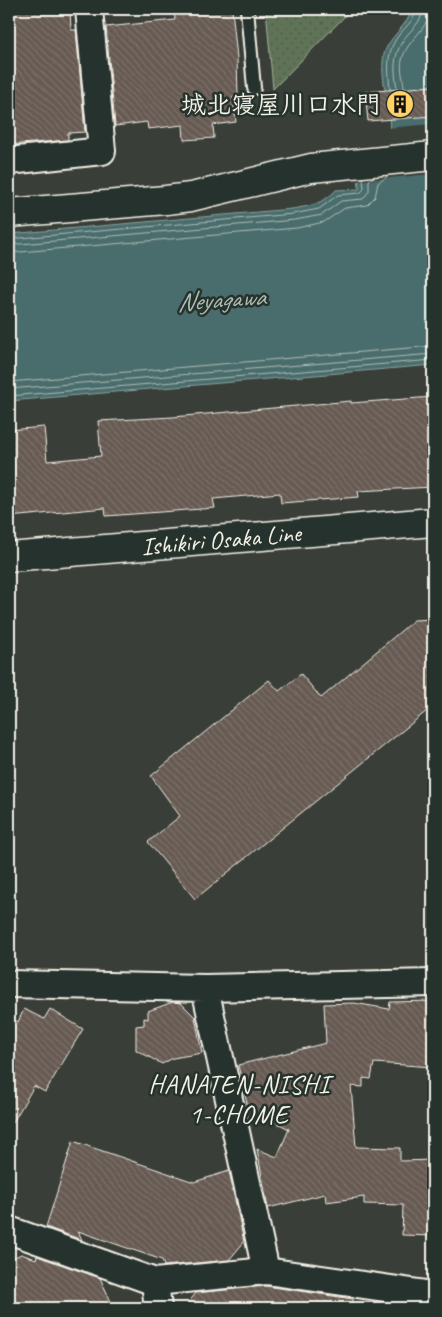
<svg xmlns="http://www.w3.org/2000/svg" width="442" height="1317" font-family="Caveat,'Klee One',sans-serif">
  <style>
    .park { fill: url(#park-dots); stroke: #aab2a0 }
    .water { fill: #496d6c; stroke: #8da29e }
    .pier { fill: #393f38 }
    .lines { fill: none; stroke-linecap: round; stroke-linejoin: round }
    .shore { stroke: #b0bcb6; stroke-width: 1 }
    .building { fill: url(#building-back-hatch); stroke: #f4f1e8 }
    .service-casing { stroke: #f4f1e8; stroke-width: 16 }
    .minor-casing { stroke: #f4f1e8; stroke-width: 30 }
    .tertiary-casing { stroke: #f4f1e8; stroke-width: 31 }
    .secondary-casing { stroke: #f4f1e8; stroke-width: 31 }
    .service { stroke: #26332d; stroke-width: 12 }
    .minor { stroke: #26332d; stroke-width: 26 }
    .tertiary { stroke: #26332d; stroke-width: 28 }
    .secondary { stroke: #26332d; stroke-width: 28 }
    .labels { text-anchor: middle; stroke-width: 5; stroke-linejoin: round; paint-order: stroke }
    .poi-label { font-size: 25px; font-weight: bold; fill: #f4f1e8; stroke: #26332d; text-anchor: end }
    .street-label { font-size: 25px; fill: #f4f1e8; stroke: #26332d }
    .water-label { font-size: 26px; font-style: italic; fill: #b0bcb6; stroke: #26332d }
    .neighbourhood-label { font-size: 26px; letter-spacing: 1px; fill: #f4f1e8; stroke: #26332d }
  </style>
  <defs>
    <pattern id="park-dots" width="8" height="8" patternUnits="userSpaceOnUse" patternTransform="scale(1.25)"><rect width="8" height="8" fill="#5f7357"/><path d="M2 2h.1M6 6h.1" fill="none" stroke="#535b4e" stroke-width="1.8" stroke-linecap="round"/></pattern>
    <pattern id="building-back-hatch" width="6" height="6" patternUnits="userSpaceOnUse" patternTransform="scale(1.25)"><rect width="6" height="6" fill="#665a52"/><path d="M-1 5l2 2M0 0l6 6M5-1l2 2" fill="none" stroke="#7c726b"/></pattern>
  </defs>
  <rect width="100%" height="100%" fill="#393f38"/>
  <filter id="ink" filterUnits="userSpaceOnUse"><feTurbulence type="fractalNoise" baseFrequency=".02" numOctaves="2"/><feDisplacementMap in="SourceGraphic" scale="10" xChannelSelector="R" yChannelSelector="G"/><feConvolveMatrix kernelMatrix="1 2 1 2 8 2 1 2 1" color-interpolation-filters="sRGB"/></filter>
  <g filter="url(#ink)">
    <!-- park -->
    <path class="park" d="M266,9H352L273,89Z"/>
    <!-- water -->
    <path class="water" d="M412,9H433V365L9,401V234L292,209C310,206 323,204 336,190L359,189L358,169C365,166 377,162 381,156C402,126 377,87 384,54C389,36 408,26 412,9Z"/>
    <!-- pier -->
    <path class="pier" d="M433,124V174L355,181L356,169L379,156L386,144L387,128Z"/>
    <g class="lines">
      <!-- shore -->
      <path class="shore" d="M404,87C403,78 400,69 402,60C407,39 429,30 430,9
        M397,88C394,71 393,57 402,42C409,30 422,24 423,9
        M390,89C388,69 386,51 399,35C406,26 415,20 416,9
        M9,239L293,214L319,209L338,195L360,193L364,189L363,178
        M9,245L295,220L322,215L341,201L363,199L369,191V180L374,177
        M9,253L297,228L324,222L345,208L367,205L375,197L378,183L388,176
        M9,382L433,346
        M9,389L433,354
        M9,396L433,360"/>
    </g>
    <!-- building -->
    <path class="building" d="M9,9H70L71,30H76L85,132L68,133V140L9,145Z
      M174,9H232L237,58L238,97H233L236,122L213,125L214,138L184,140L183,125L148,129L147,122L115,126L106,27L175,20Z
      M433,86V116L368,121L365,92Z
      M433,397V487L358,491L359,497L281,503L280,493L213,499L215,508L106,516L105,508L9,517V430L44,427L47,461L101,456L98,421L173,417L351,401V403Z
      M433,619V706L195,899L148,842L180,816L151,776L269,680L279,691L301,674L321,698L414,620Z
      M433,1001V1067L374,1063L371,1079L363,1078V1087L351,1086L356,1147L400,1148V1161L433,1160V1236L402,1235L403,1205L364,1204V1197L326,1202L325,1194L268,1208L257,1149L277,1157L289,1129L248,1108L238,1065L326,1043L324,1004L354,1003L389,1009L390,1002Z
      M173,1002L181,1003L195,1017L202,1053L173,1058L162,1064L136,1050V1026L144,1025V1018L148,1019V1011Z
      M24,1009L44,1019L50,1009L83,1029L45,1092L34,1086L9,1129V1017L18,1022Z
      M73,1141L194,1182L229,1171L244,1242L229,1260L164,1266L162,1260L78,1231L82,1240L46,1227Z
      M21,1254L36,1259L37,1256L100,1278L114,1308H9V1260Z
      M266,1286L353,1299V1308H184L196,1293Z"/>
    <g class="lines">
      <!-- service casing -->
      <g class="service-casing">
        <path id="service" d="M247,9L254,88"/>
      </g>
      <!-- minor casing -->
      <g class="minor-casing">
        <path id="minor" d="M9,161L102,151L89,9
          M9,984L205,988L433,983
          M205,988L266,1271
          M9,1230L155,1282L266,1271L433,1295
          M155,1282L158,1308"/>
      </g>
      <!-- tertiary casing -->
      <g class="tertiary-casing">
        <path id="tertiary" d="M9,213L166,200L191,197L311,168L433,156"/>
      </g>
      <!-- secondary casing -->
      <g class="secondary-casing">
        <path id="secondary" d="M9,557L433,522"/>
      </g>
      <!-- service -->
      <use href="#service" class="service"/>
      <!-- minor -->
      <use href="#minor" class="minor"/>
      <!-- tertiary -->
      <use href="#tertiary" class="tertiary"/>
      <!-- secondary -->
      <use href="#secondary" class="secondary"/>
    </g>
  </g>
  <!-- icons -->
  <defs>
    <g id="building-disc" transform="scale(1.4375)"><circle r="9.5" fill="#ffd166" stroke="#26332d"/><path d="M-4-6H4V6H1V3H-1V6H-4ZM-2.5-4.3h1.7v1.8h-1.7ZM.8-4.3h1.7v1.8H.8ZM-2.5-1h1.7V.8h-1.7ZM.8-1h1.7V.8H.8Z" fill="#111"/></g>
  </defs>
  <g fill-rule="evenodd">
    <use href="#building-disc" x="400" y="104"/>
  </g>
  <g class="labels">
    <!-- poi labels -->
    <g class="poi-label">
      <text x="381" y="113">城北寝屋川口水門</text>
    </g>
    <!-- street labels -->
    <g class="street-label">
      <text transform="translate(221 539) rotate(-5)" y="9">Ishikiri Osaka Line</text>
    </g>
    <!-- water labels -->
    <g class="water-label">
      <text transform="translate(221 299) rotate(-4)" y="9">Neyagawa</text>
    </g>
    <!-- neighbourhood labels -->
    <g class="neighbourhood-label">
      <text x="239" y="1093">HANATEN-NISHI<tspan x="239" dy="30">1-CHOME</tspan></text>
    </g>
  </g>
  <!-- margin -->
  <rect width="442" height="1317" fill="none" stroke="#26332d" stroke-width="30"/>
  <rect x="15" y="15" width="412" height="1287" fill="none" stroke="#f4f1e8" stroke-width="2" filter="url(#ink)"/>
</svg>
